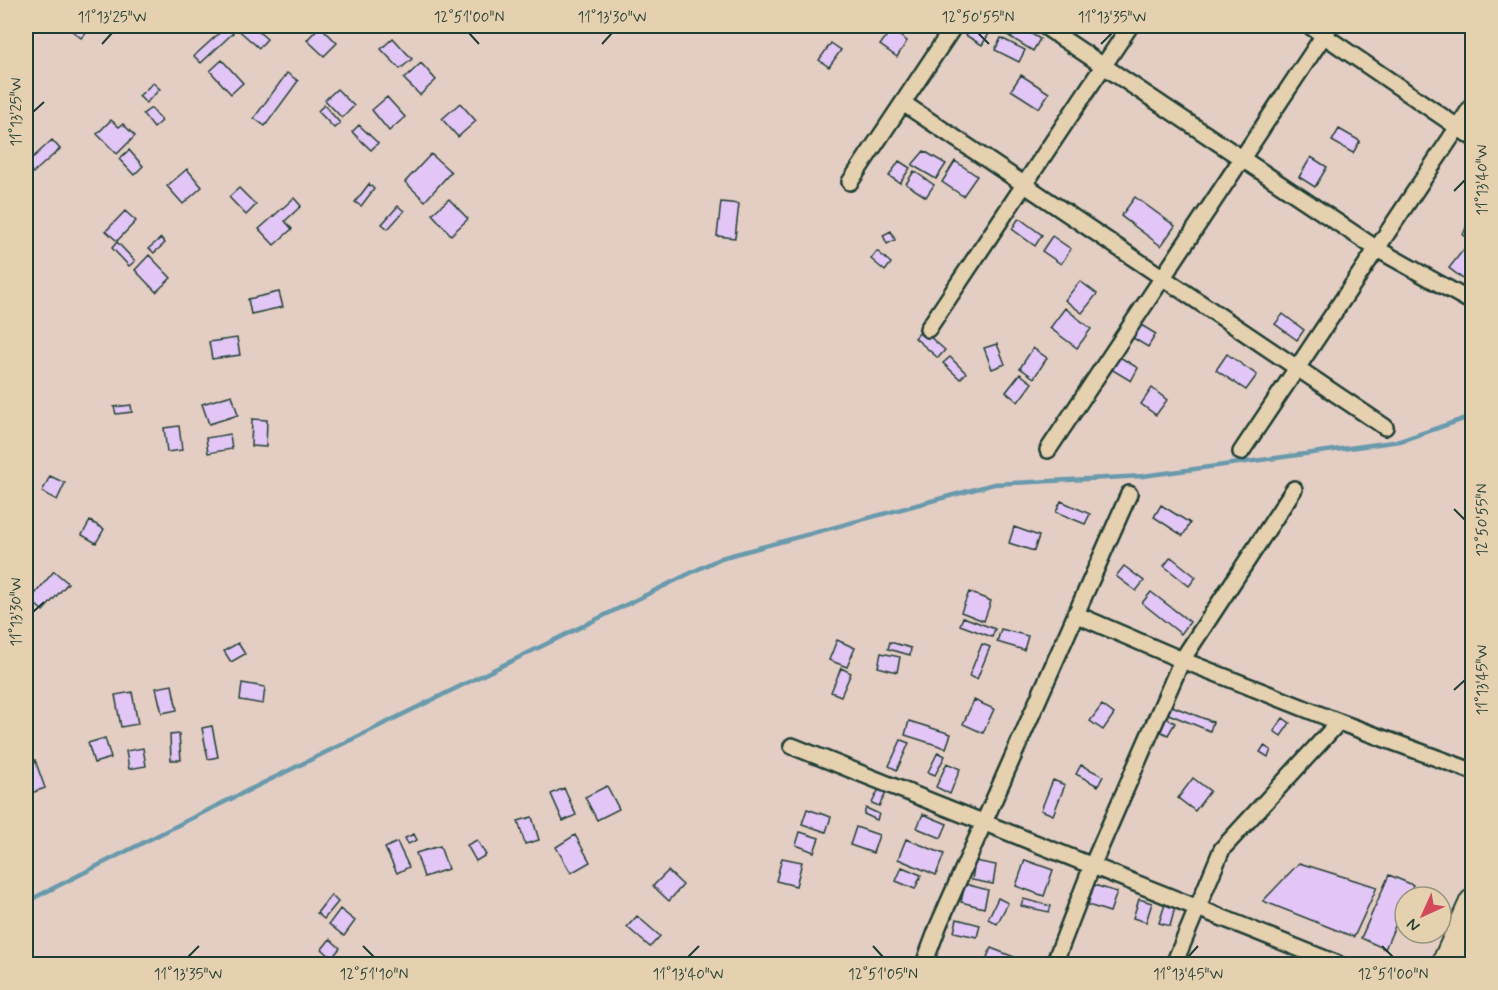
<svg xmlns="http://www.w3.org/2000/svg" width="1498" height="990" font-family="Mynerve,sans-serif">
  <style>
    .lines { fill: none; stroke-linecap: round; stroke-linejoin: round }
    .stream { stroke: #699aab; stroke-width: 4.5 }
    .building { fill: #e2c6f5; stroke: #1f3d34; stroke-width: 1.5 }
    .street-casing { stroke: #1f3d34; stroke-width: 20 }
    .primary-casing { stroke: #1f3d34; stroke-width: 28 }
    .street { stroke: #e5d1af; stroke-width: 15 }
    .primary { stroke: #e5d1af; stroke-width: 24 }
    .ticks { fill: none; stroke: #1f3d34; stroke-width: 2 }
    .neatline { fill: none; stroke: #1f3d34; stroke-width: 2 }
    .ticks-label { font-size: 15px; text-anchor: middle; fill: #1f3d34 }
  </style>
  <rect width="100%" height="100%" fill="#e4cec4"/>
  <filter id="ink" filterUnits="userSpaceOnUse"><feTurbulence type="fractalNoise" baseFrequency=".0167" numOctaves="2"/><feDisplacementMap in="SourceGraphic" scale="12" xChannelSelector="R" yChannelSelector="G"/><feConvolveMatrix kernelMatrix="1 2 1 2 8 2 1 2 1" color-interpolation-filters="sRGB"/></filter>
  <g filter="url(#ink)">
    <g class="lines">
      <!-- stream -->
      <path class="stream" d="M26,902L190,819L721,558L994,484L1143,476L1400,441L1472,416"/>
    </g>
    <!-- building -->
    <path class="building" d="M66,26H92L81,38Z
      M227,26L233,33L201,63L194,56Z
      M236,26H252L267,39L259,48L235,27Z
      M320,26L337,43L324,56L307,40Z
      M960,26H994L982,45L957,30Z
      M1009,26H1019L1040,39L1033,51L1004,33Z
      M891,30L907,41L897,57L880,45Z
      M393,38L412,59L400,69L381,49Z
      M1001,38L1025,50L1019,62L995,50Z
      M831,43L841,50L829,67L819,60Z
      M222,60L243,83L231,94L210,71Z
      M421,63L436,80L420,95L404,79Z
      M287,73L298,81L265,126L254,118Z
      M1021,75L1049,93L1039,108L1011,90Z
      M153,83L160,89L146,103L139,96Z
      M337,89L354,106L342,118L325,100Z
      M387,97L405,117L389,131L372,110Z
      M460,103L476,121L458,137L442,119Z
      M324,105L340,123L334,128L318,111Z
      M151,108L162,121L154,128L143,114Z
      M111,120L119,127L123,124L135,136L117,154L97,134Z
      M359,125L378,143L371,150L352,132Z
      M1339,129L1360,141L1353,153L1332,141Z
      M52,140L60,149L33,173L26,164Z
      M129,150L143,166L134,175L119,159Z
      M924,151L946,164L936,179L912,165Z
      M431,154L451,172L425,201L405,182Z
      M1311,157L1327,167L1315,187L1299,177Z
      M899,161L910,168L900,183L889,176Z
      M955,161L977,176L963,196L942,182Z
      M187,169L202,187L183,204L167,186Z
      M914,171L934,185L926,197L906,184Z
      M369,184L374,189L361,206L355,202Z
      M239,188L256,205L246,215L229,197Z
      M1135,197L1175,226L1161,246L1121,216Z
      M294,198L301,206L285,221L292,229L274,245L259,229Z
      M449,199L468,219L451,235L432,214Z
      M721,202L739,204L735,238L717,236Z
      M398,206L404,211L388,229L382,224Z
      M125,211L136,221L117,241L106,231Z
      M1471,215H1472V239L1463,235Z
      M1019,218L1042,235L1035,246L1012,229Z
      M891,231L895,240L887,244L883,235Z
      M1052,236L1071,249L1061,264L1042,251Z
      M161,238L165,243L154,253L149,248Z
      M117,242L135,261L129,266L112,248Z
      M1468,244L1472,248V286L1449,268Z
      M877,251L891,263L885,271L871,259Z
      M149,255L171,278L156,292L135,270Z
      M1080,281L1097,294L1082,313L1065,300Z
      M279,292L283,307L251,314L248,299Z
      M1065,308L1091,329L1077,348L1050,328Z
      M1283,314L1304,330L1297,340L1275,324Z
      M1136,322L1156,334L1148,347L1128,335Z
      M922,330L945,350L938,358L915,338Z
      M26,334L31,335L30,347H26Z
      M237,338L240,355L212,359L209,342Z
      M997,344L1005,364L992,369L984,348Z
      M1033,348L1047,358L1034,378L1020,368Z
      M1227,354L1257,375L1246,390L1216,370Z
      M1118,356L1138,368L1131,381L1111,369Z
      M950,357L966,373L960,379L943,363Z
      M1020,374L1032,383L1018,402L1006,392Z
      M1152,388L1167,400L1156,415L1141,404Z
      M232,395L238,415L209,424L202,404Z
      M131,405L132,412L116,414L114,407Z
      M252,419L267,420L266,447L251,446Z
      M179,426L182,450L167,452L164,428Z
      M230,434L232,449L208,453L206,438Z
      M50,476L65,483L57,500L42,492Z
      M1061,501L1090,514L1085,524L1056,512Z
      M1161,505L1190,523L1183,536L1154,517Z
      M90,521L104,529L96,543L82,535Z
      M1014,527L1039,536L1034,551L1009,543Z
      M1171,557L1196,577L1189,586L1164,566Z
      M1124,566L1144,581L1136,591L1116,576Z
      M54,571L68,583L43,611L30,600Z
      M969,592L991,601L984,621L961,612Z
      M1151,592L1190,622L1181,634L1142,603Z
      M963,617L995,629L992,637L960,625Z
      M1001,629L1028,636L1024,650L997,642Z
      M837,640L855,648L847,667L829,660Z
      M890,642L911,648L910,655L888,649Z
      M238,643L245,654L231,662L224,651Z
      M982,644L990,647L977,679L969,676Z
      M881,653L900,657L897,672L878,667Z
      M841,668L851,673L841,696L831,692Z
      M242,683L265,687L263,704L240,700Z
      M172,685L177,710L162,713L156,688Z
      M132,692L138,724L121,727L115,695Z
      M974,700L994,709L983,733L963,724Z
      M1102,705L1114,714L1103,730L1090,721Z
      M1169,705L1213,722L1210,731L1166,713Z
      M1162,716L1175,723L1168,735L1155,729Z
      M1283,718L1290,723L1281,736L1274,731Z
      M909,721L951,734L946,748L905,735Z
      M212,726L218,757L208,759L202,728Z
      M179,734L181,760H171L170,735Z
      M105,738L111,758L94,763L88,743Z
      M901,740L909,743L897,770L889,766Z
      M1264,746L1271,750L1268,757L1260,752Z
      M143,748L146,766L129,769L126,751Z
      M938,752L945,756L935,775L928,772Z
      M35,760L45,788L26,795V763Z
      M947,763L960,769L950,794L936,787Z
      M1081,765L1103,776L1098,786L1076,774Z
      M1193,778L1210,791L1195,811L1178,798Z
      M1053,780L1065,785L1053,815L1041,810Z
      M607,786L619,809L597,820L585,797Z
      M564,788L576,815L563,821L551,794Z
      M879,789L886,793L879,806L872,803Z
      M866,808L879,814L877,820L864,814Z
      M807,809L831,817L826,832L802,824Z
      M923,814L947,824L941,838L917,828Z
      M532,817L539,840L525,844L518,821Z
      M856,827L879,835L873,853L850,845Z
      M800,832L819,838L814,852L796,845Z
      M414,834L417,840L408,844L405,838Z
      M575,835L590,862L571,873L556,847Z
      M906,839L944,854L936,875L898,859Z
      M477,840L486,855L476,861L467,845Z
      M397,842L409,867L397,873L385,848Z
      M440,846L448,869L424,877L416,853Z
      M782,858L802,862L796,886L776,881Z
      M1025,860L1053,870L1044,896L1016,886Z
      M975,861L996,865L993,884L972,880Z
      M1299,863L1377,887L1354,937L1263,901Z
      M902,867L921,875L915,889L896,881Z
      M668,871L683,885L669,901L653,886Z
      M1389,875L1413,885L1408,897H1405V903L1385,949L1361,938Z
      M965,884L988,890L984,908L961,902Z
      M1094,885L1117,892L1110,912L1088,905Z
      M331,895L338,902L324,919L317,913Z
      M998,898L1008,903L997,924L988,919Z
      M1023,899L1051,906L1049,912L1021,906Z
      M1139,899L1152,903L1146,922L1133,918Z
      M1166,901L1176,904L1170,926L1159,923Z
      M340,909L355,921L344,936L329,924Z
      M637,916L660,936L650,947L627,927Z
      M957,919L980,925L977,937L954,932Z
      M330,939L340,948L332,958L322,949Z
      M991,948L1014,957L1011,964H984Z
      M1110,960L1136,964H1109Z"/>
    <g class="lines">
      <!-- street casing -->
      <g class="street-casing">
        <path id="street" d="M1044,26L1377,249L1472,302
          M1310,26L1472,137
          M903,103L1385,427
          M850,182L954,26
          M928,329L1130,26
          M1048,450L1330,26
          M1241,452L1472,106
          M1075,614L1182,660L1339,722L1472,771
          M792,746L1338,964
          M1456,941L1472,956
          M924,964L939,924L1129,494
          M1054,964L1092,866L1182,660L1294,489
          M1174,964L1222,849L1339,722"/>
      </g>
      <!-- primary casing -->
      <g class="primary-casing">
        <path id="primary" d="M1444,964L1472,902"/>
      </g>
      <!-- street -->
      <use href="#street" class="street"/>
      <!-- primary -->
      <use href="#primary" class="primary"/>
    </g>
  </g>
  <!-- ticks -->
  <path class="ticks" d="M469,33L479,44M978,33L989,44M102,44L112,33M602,44L612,33M1101,44L1112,33M33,112L44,102M1454,191L1465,180M1454,509L1465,520M33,612L44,602M1454,690L1465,680M363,946L374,957M873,946L883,957M1382,946L1393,957M188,957L199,946M688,957L699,946M1188,957L1198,946"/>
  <!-- margin -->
  <rect width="1498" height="990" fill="none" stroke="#e5d1af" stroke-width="66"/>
  <!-- north arrow -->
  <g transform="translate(1423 915) rotate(225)"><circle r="28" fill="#e5d1af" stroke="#96967e" stroke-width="1.5"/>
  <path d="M0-4.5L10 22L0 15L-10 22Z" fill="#d1495b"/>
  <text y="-9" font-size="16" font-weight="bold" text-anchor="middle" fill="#1f3d34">N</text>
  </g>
  <rect x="33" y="33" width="1432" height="924" class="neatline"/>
  <g class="ticks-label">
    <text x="112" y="22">11°13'25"W</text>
    <text x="469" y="22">12°51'00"N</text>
    <text x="612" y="22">11°13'30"W</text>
    <text x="978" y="22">12°50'55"N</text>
    <text x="1112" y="22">11°13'35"W</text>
    <text transform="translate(16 112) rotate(-90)" y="5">11°13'25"W</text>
    <text transform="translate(1482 180) rotate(-90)" y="5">11°13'40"W</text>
    <text transform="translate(1482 520) rotate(-90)" y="5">12°50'55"N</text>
    <text transform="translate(16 612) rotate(-90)" y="5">11°13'30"W</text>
    <text transform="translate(1482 680) rotate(-90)" y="5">11°13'45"W</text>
    <text x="188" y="979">11°13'35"W</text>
    <text x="374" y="979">12°51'10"N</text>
    <text x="688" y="979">11°13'40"W</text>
    <text x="883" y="979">12°51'05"N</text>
    <text x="1188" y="979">11°13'45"W</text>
    <text x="1393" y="979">12°51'00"N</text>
  </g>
</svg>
